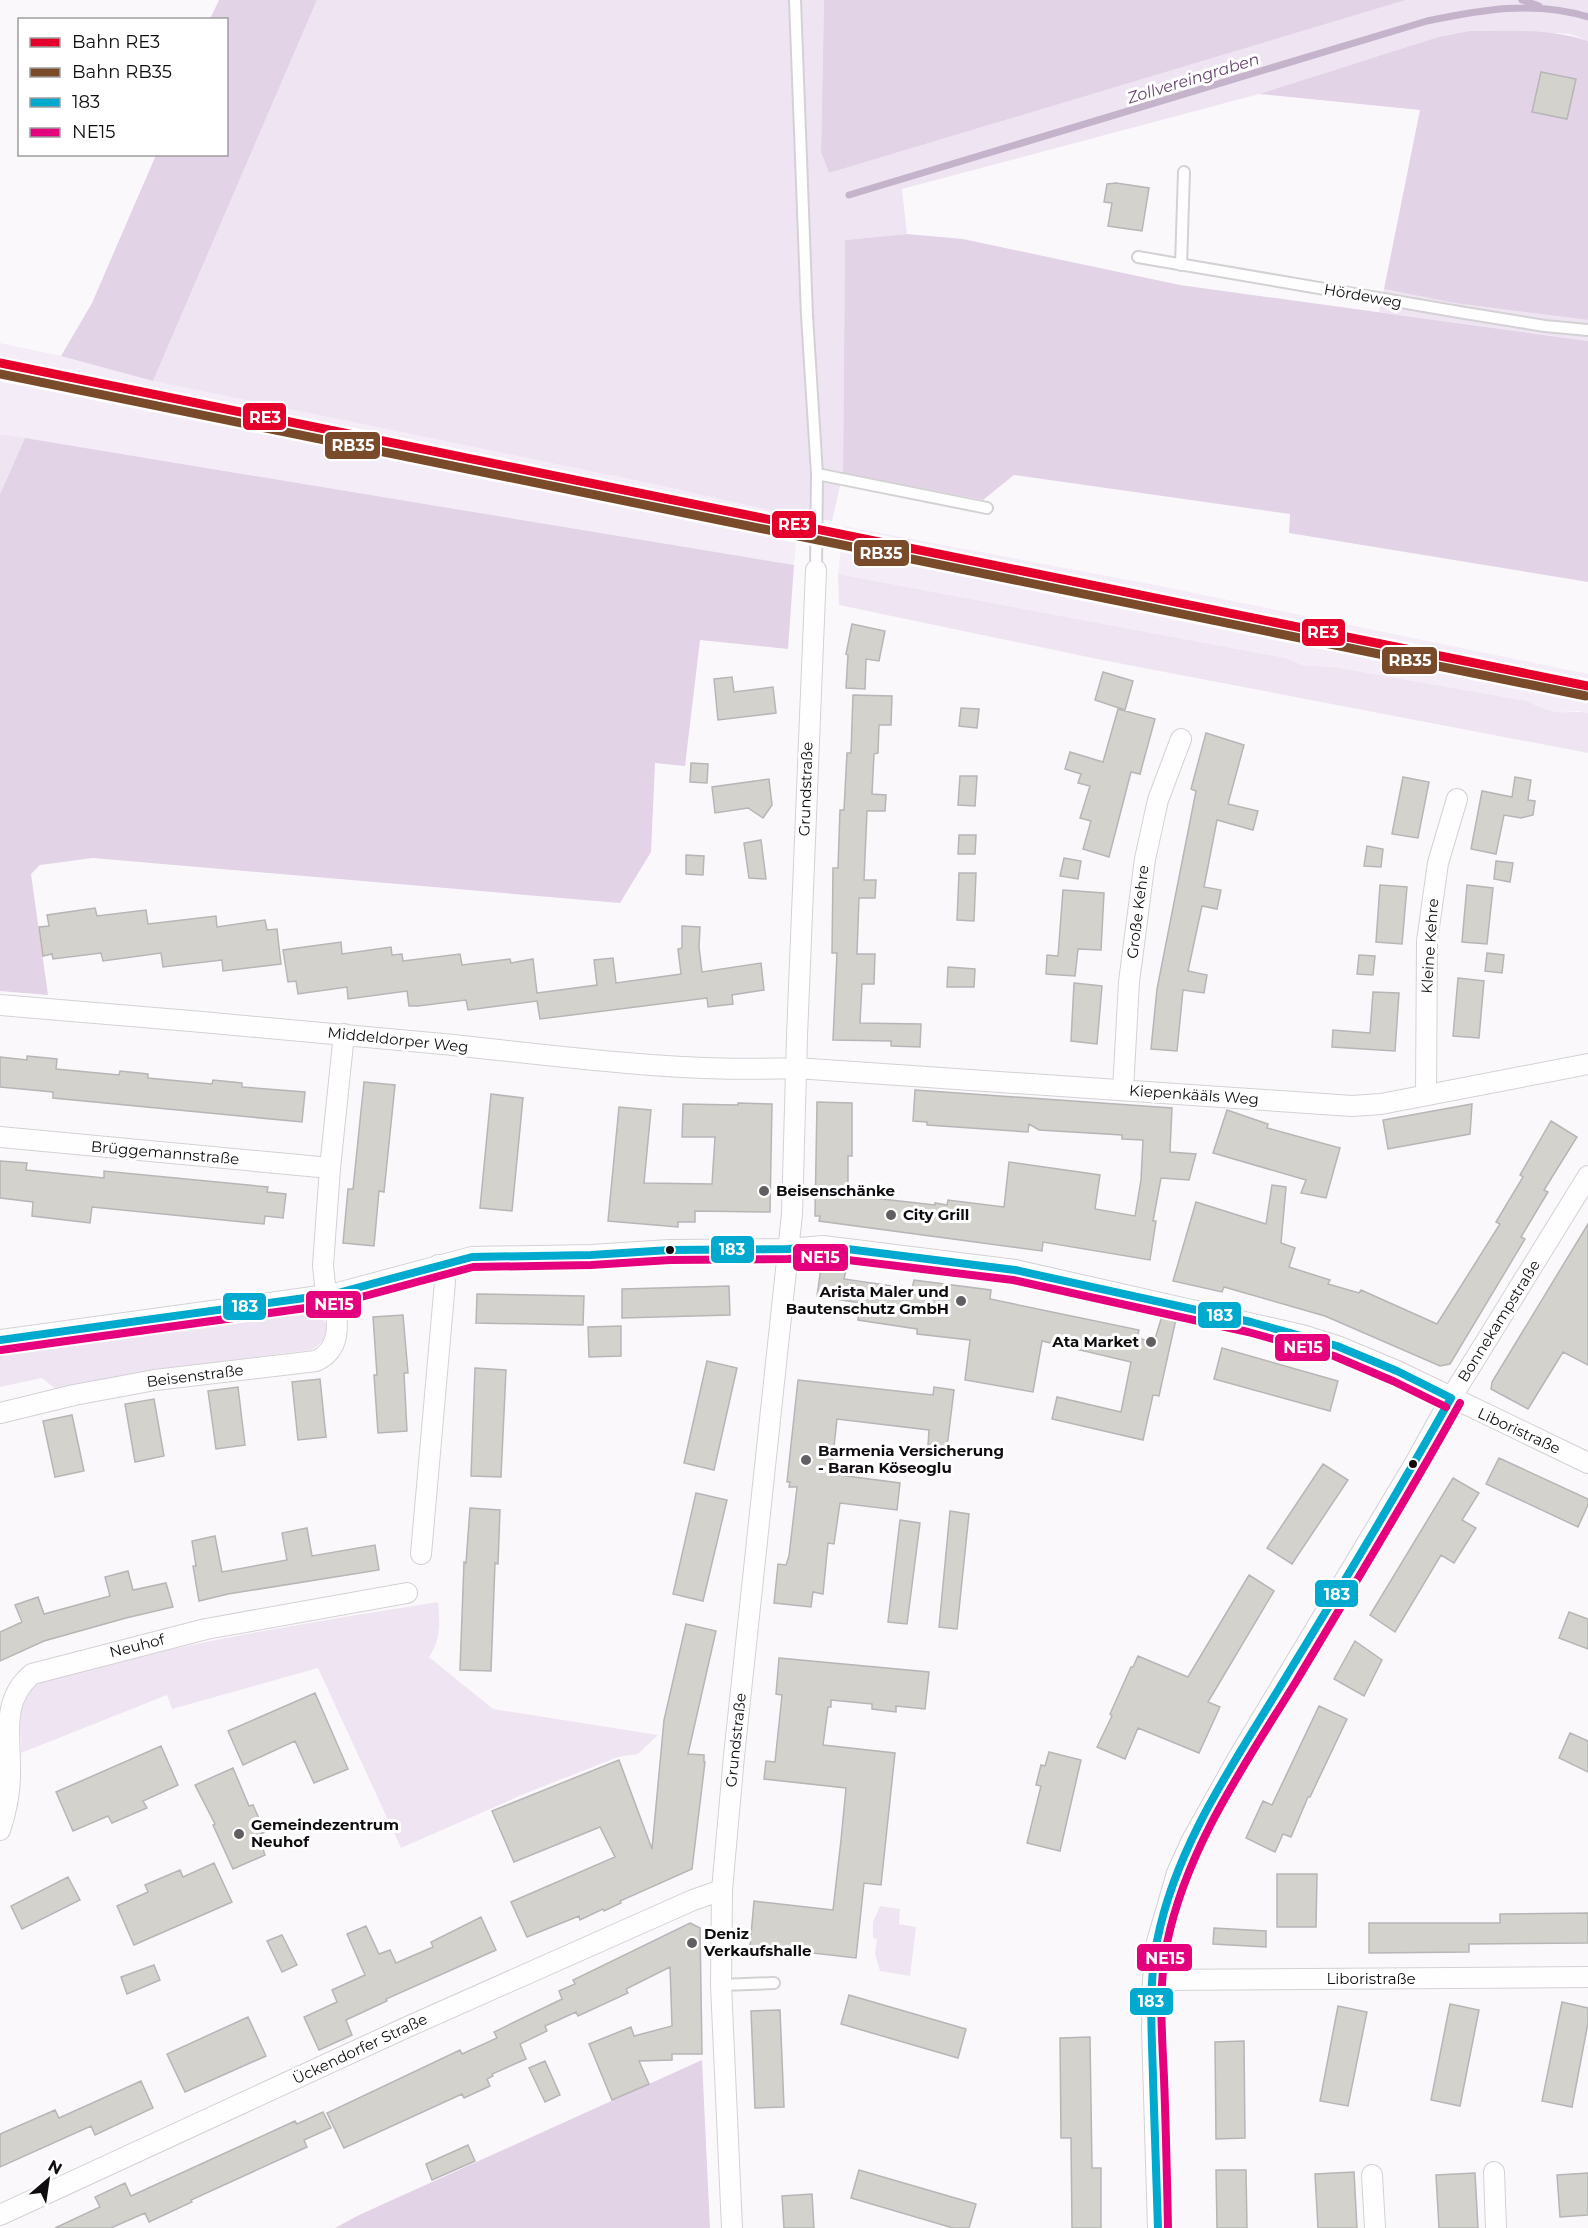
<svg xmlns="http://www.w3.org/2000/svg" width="1588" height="2228" font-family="Montserrat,sans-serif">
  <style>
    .built { fill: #f4ecf7 }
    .green { fill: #efe5f2 }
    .forest { fill: #e2d3e7 }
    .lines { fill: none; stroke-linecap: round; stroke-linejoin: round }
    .stream { stroke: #c4b3ca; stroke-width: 7 }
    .building { fill: #d3d2cc; stroke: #b7b5b6; stroke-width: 1.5 }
    .service-casing { stroke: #d4d1d5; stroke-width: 14 }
    .minor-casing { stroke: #d4d1d5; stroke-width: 22 }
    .service { stroke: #fefeff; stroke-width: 10 }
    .minor { stroke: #fefeff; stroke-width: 20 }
    .bus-1-casing { stroke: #fff; stroke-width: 12 }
    .bus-2-casing { stroke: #fff; stroke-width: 12 }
    .bus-1 { stroke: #00a9ce; stroke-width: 8 }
    .bus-2 { stroke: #e5007d; stroke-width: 8 }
    .rail-1-casing { stroke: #fff; stroke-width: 14 }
    .rail-2-casing { stroke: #fff; stroke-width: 14 }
    .rail-1 { stroke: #e4002b; stroke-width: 9 }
    .rail-2 { stroke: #7a4b2a; stroke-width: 9 }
    .poi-dot { fill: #625f63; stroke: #fff; stroke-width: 2 }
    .bus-dot { fill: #100d10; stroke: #fff; stroke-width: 2 }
    .labels { text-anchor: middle; stroke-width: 6; stroke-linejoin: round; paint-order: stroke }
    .street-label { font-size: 15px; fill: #100d10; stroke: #fff }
    .poi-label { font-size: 15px; font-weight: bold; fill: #100d10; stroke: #fff; text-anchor: start }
    .water-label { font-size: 16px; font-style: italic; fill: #64436f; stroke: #fff }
    .line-badge { stroke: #fff; stroke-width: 2 }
    .badge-label { font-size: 16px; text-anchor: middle; font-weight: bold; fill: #fff }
  </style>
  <rect width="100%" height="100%" fill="#fbf8fc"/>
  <!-- built -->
  <path class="built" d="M0,343L61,356L153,381L653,484L799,517L794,565L0,434Z
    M843,526L1155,585L1588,674V713L1577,711L1559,712L1544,709L1527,701L1334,667L1302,665L1286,658L838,574Z"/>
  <!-- green -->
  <path class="green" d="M317,0H824L821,151L829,173L1406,0H1588V41L1570,34L1516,31H1469L1438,37L1259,94L902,189L907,234L845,240L843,473L832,521L799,517L653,484L153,381Z
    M1384,289L1454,303L1588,320V341L1379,312Z
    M0,434L25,438L0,494Z
    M838,574L1286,658L1302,665L1334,667L1527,701C1537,706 1547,711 1559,712C1569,713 1578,711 1588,713V753L1102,660L839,605Z
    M303,1313C332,1312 335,1338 311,1350L187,1366L57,1390L42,1378L0,1387V1352Z
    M438,1602C440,1621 441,1640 429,1657L493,1709L658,1735L638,1754L618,1757L524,1794L401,1848L318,1668L172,1709L167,1695L21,1753C21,1734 16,1702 32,1688C47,1676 79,1672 97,1667C209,1638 324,1620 438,1602Z
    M880,1906L900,1909L899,1924L916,1927L910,1976L880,1971L875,1954L877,1939L873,1938V1922Z"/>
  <!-- forest -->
  <path class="forest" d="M219,0H317L153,381L61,356L92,303L156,155L226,154V20L210,19Z
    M824,0H1406L829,173L821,152Z
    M1469,31C1508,31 1551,28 1588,41V320L1454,303L1384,289L1420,110L1259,94L1438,37Z
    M907,234L963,239L1180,285L1588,341V582L1289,533L1290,514L1014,475L983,500L843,473L845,240Z
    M25,438L794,565L788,649L700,640L685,766L655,763L651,852L620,903L93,858L40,865L31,874L48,995L0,991V494Z
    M702,2060L710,2228H335L359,2215Z"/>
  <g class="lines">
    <!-- stream -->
    <path class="stream" d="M1522,0L1539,6
      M849,195L1427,21C1480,10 1535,0 1588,17"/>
  </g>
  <!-- building -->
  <path class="building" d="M1541,72L1576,79L1567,119L1532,112Z
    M1116,183L1149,188L1142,231L1108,226L1112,203L1104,202L1107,184Z
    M852,624L885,631L879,661L866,659L865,689L846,688L848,655L846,654Z
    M1103,672L1133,681L1125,710L1095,700Z
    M732,677L734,692L773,687L776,713L718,720L714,679Z
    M853,695L892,696L891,725H879L878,753L874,754L872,794L886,795L885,811H867L864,880H876L875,898H859L857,954H875L874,984H862L860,1023L921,1024L920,1047L891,1046V1041L833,1040L837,953H832L833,868H838L840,810H844L847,753H851Z
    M961,708L979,709L977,728L959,726Z
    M1118,709L1155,719L1140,774L1131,772L1109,857L1083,849L1091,821L1080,818L1090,786L1078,783L1081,774L1065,769L1070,752L1103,762Z
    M1206,733L1244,745L1228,804L1258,811L1253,830L1217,820L1204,887L1221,890L1217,909L1202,906L1188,971L1207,975L1204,993L1183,990L1177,1051L1151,1049L1157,989L1196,791L1191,789Z
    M691,763L708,764L707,783L690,782Z
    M960,776H977L975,806L958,805Z
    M1403,777L1429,782L1418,838L1392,834Z
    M1515,777L1531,780L1528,800L1535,801L1533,815L1521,818L1504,815L1496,854L1471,849L1482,791L1512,797Z
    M769,779L772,805L763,818L748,808L715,813L712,787Z
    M959,835H976L975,854H958Z
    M761,840L766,879L749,878L744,843Z
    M1367,846L1383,849L1381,867L1364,866Z
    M686,855L704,856L703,875L686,874Z
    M1064,858L1081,861L1078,879L1060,876Z
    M1496,861L1513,863L1510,882L1494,879Z
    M959,873H976L974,921L957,920Z
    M1380,885L1407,887L1402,944L1376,942Z
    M1467,885L1493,888L1487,944L1462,942Z
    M1063,890L1104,893L1101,950L1078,949L1075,976L1046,974L1047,955L1058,956Z
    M95,908L97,916L146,910L148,924L216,916L217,927L265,920L267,930L277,929L281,964L223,971L222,960L163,967L161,953L103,961L101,953L53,959L52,954L43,956L39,927L49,926L47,915Z
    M682,926L700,927L699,947L702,972L761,963L764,990L732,995L733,1004L708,1007L707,998L540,1019L537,1001L468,1010L466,1000L418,1006H409L407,991L348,999L347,987L298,994L296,981L288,982L283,950L341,942L342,954L391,947L392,955L402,954L403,961L460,954L462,965L510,959L511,963L533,959L537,993L597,985L594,960L613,958L616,983L681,974L678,949L682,948Z
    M1487,953L1504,955L1502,973L1485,971Z
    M1359,955L1375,956L1373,975L1357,974Z
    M948,967L975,969L974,987H947Z
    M1458,978L1484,981L1479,1038L1453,1036Z
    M1074,983L1102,986L1097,1044L1071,1041Z
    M1373,992L1399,993L1395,1051L1332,1047L1333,1030L1370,1033Z
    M27,1056L57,1059L56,1069L119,1075L120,1071L148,1074V1078L212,1084L213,1080L242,1083V1087L305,1092L302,1122L53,1098V1092L0,1087V1057L27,1060Z
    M364,1082L395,1085L384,1192L379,1191L374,1246L343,1243L348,1189H353Z
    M915,1090L1172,1108L1170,1152L1196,1154L1189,1180L1161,1178L1153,1221H1156L1150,1260L1043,1242L1042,1251L819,1221L820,1216H815L817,1102L852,1103V1156H848V1193L873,1198L935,1205V1203L947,1205L948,1200L1004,1207L1009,1162L1100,1175L1095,1209L1135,1216L1141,1180L1143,1140L1122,1139V1135L1039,1130L1029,1124L1028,1132L927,1125V1122L913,1121Z
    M491,1094L523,1098L512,1211L480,1208Z
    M738,1103L772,1104L770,1212L695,1211V1222H678V1227L608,1221L619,1107L651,1110L644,1183L712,1184L715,1137H682L683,1104L738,1105Z
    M1472,1104L1470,1134L1388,1149L1383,1120Z
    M1227,1110L1268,1124L1267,1128L1340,1148L1326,1198L1301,1193L1306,1180L1213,1153Z
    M1551,1121L1577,1137L1544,1190L1548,1192L1521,1237L1525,1239L1450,1364L1440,1366L1325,1316L1224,1287L1222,1292L1173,1281L1196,1202L1266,1224L1272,1185L1286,1187L1281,1243L1295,1248L1289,1267L1330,1280L1328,1284L1359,1293L1361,1290L1437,1324L1500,1224L1496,1222L1523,1177L1520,1175Z
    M0,1161L27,1163L26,1170L104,1178V1171L268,1187L267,1192L286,1194L283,1218L265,1216L264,1224L92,1207L90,1223L32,1216L33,1202L0,1198Z
    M1588,1224V1365L1563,1352L1528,1409L1491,1389L1492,1382Z
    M821,1267L846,1270L844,1279L912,1289L914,1280L991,1290L990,1299L1139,1330L1137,1338L1154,1342L1162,1316L1176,1319L1159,1396L1153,1395L1143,1440L1052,1419L1057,1397L1121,1412L1131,1362L1042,1341L1033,1392L965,1380L970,1340L917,1334V1329L858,1320L860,1303L817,1296Z
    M729,1286L730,1315L622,1318V1289Z
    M477,1294L584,1296L583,1325L476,1323Z
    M403,1315L408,1373H404L407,1431L378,1433L374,1375H377L373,1317Z
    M621,1326V1356L589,1357L588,1327Z
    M1222,1348L1338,1381L1330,1411L1214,1379Z
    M707,1361L737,1368L714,1470L684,1463Z
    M475,1368L506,1370L501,1477L471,1476Z
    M320,1379L326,1437L298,1440L292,1382Z
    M798,1380L933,1395L934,1387L954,1390L947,1447L928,1445L929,1430L837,1419L831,1474L900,1483L897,1510L840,1503L834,1544L828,1543L823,1594L813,1592L811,1607L774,1603L778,1564L786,1565L789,1556L797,1487H789L790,1482H787Z
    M238,1387L245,1445L216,1449L208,1391Z
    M154,1399L164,1456L135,1462L125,1404Z
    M72,1415L84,1471L55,1477L43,1421Z
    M1499,1458L1588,1499V1505L1578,1527L1486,1484Z
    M1323,1464L1348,1480L1292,1564L1267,1548Z
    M1453,1478L1479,1493L1462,1520L1476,1528L1454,1563L1441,1555L1395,1632L1370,1615Z
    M696,1493L727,1500L703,1601L673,1594Z
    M470,1508L500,1510L498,1564L495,1563L491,1671L460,1670L464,1562L466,1563Z
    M950,1511L969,1514L957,1629L939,1627Z
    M900,1520L920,1523L907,1624L888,1622Z
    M307,1528L312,1556L375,1545L379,1570L228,1594L199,1601L193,1566H196L192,1541L215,1536L222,1572L287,1560L282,1533Z
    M128,1571L133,1590L166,1583L173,1607L126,1618L44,1641L0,1661V1632L22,1622L15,1605L38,1597L44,1614L110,1596L105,1577Z
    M1249,1575L1274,1591L1208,1702L1220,1707L1199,1753L1138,1728L1125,1759L1097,1747L1112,1716L1110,1714L1131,1667H1133L1138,1656L1188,1677Z
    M1569,1612L1588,1619V1649L1559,1638Z
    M686,1624L716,1631L688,1754L704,1755V1762H705L692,1869L620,1901L621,1903L604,1911L603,1909L580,1920L579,1916L527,1937L511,1902L615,1857L600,1827L514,1862L492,1811L619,1760L652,1849L664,1720Z
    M1355,1641L1382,1660L1364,1696L1334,1679Z
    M779,1658L929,1672L925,1709L896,1706V1712L872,1709V1704L831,1700V1707H828L823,1745L895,1753L881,1885L864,1883L856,1958L750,1946L754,1901L833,1910L841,1840L846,1788L764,1779L766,1761L775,1762L782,1695L776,1694Z
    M315,1693L348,1769L314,1783L295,1741L243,1765L228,1731Z
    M1319,1706L1347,1719L1310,1797H1308L1291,1837L1283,1834L1275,1852L1246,1838L1263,1801L1272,1805Z
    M1570,1733L1588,1741V1772L1559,1758Z
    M161,1746L178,1785L143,1801L147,1808L112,1823L108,1816L73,1831L56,1792Z
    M1049,1752L1081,1760L1060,1851L1027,1843L1041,1786L1036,1785L1041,1765L1045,1766Z
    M233,1768L249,1806L253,1805L265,1832L258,1835L265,1855L233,1869L213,1825L215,1824L195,1785Z
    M214,1863L232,1902L134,1945L117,1906L148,1892L145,1885L180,1870L183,1877Z
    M1277,1874H1317L1316,1927H1277Z
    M68,1877L80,1900L22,1929L11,1906Z
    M1588,1913V1943L1469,1944V1952L1369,1953V1923H1500V1914Z
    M481,1917L496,1950L386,1999L387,2001L346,2020L352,2035L319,2050L304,2017L337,2002L332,1990L365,1975L347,1934L366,1926L379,1954L390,1950L396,1963L433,1947L431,1942Z
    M690,1923L700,1928L702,2054H672V2060L639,2061L649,2084L612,2100L589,2044L631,2027L634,2036L672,2026L670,1967L626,1989L628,1993L578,2016L576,2012L545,2026L547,2031L520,2044L526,2059L492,2074L493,2076L487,2079L490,2086L464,2098L462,2094L344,2148L327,2113L460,2050L462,2054L497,2038L494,2032L562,1999L559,1991L575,1984L573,1980Z
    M1214,1928L1266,1931V1947L1213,1944Z
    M282,1935L297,1965L282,1972L267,1941Z
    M154,1965L160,1980L127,1994L121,1977Z
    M849,1995L966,2029L958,2058L841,2024Z
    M1562,2002L1588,2008V2023L1572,2107L1542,2101Z
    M1450,2004L1479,2010L1460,2106L1431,2100Z
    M1338,2006L1367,2012L1348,2106L1320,2101Z
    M780,2010L784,2107L755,2108L751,2011Z
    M248,2017L266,2056L185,2092L167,2054Z
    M1090,2037L1092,2168H1101V2228H1072L1071,2138H1061L1060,2038Z
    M1244,2041L1245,2138L1216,2139L1215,2042Z
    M545,2061L560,2095L545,2102L529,2068Z
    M141,2081L153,2108L95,2135L91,2126L0,2167V2134L55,2110L59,2118Z
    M323,2112L331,2128L304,2140L307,2147L191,2200L192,2202L149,2222L145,2213L111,2228H55L100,2207L95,2197L125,2183L131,2196L295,2121L297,2124Z
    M468,2145L475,2161L432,2180L426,2164Z
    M859,2170L976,2204L969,2228H953L851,2198Z
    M1216,2170H1246L1247,2228H1217Z
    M1354,2172L1357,2228H1318L1315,2174Z
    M1475,2173L1478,2228H1439L1436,2175Z
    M1588,2173V2215L1560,2217L1557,2175Z
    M812,2194L814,2228H784L782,2196Z"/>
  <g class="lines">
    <!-- service casing -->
    <g class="service-casing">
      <path id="service" d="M795,0L807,316L817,474L816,570
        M1138,257L1465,313L1545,326L1588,330
        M1181,265L1184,172
        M817,474L987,508
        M721,1985L774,1983"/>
    </g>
    <!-- minor casing -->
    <g class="minor-casing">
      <path id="minor" d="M0,1005C148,1017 295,1030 443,1044C560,1056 678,1073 796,1068L1352,1106L1381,1104L1588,1064
        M1123,1090L1129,982L1145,859L1158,800L1181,739
        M1426,1095L1427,941L1438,863L1457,799
        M0,1137L330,1168
        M326,1295L323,1265L330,1168L344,1034
        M0,1340L334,1294L472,1257L591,1255L670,1250L788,1249L823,1246L1015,1270L1302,1335L1337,1346L1397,1371L1588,1463
        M0,1413L74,1395L155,1380L316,1361C344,1348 337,1319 334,1294
        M421,1554L445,1282L438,1265
        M0,1830C6,1812 10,1794 10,1775C11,1737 0,1701 32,1674L206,1629L407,1593
        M1153,1980L1588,1977
        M1494,2172L1496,2228
        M1372,2175L1375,2228
        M0,2215L405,2028L693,1900L722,1890
        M732,2228L721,1985L722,1890L734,1756L792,1214L797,1036L816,570
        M1158,2228L1152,2029L1153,1980L1157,1942L1177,1873L1191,1842L1237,1760L1414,1465L1451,1398L1588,1176"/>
    </g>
    <!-- service -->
    <use href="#service" class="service"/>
    <!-- minor -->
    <use href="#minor" class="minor"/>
    <!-- bus-1 casing -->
    <g class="bus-1-casing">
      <path id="bus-1" d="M0,1340L334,1294L472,1257L591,1255L670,1250L788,1249L823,1246L1015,1270L1251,1322L1337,1346L1397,1371L1451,1398
        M1158,2228C1156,2178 1155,2128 1153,2078C1152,2033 1148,1986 1157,1941C1176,1844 1236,1760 1286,1677C1343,1584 1398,1492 1451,1398"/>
    </g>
    <!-- bus-2 casing -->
    <g class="bus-2-casing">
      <path id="bus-2" d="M1,1350L335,1304L473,1267L591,1265L670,1260L788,1259L823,1257L1013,1280L1248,1332L1334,1356L1393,1381L1446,1407
        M1168,2228C1167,2178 1166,2128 1164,2078C1162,2034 1158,1987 1167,1943C1187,1846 1246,1763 1297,1680C1352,1588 1408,1497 1460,1403"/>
    </g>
    <!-- bus-1 -->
    <use href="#bus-1" class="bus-1"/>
    <!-- bus-2 -->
    <use href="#bus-2" class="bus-2"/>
    <!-- rail-1 casing -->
    <g class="rail-1-casing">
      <path id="rail-1" d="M0,363L1588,686"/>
    </g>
    <!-- rail-2 casing -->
    <g class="rail-2-casing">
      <path id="rail-2" d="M0,374L1586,696"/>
    </g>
    <!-- rail-1 -->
    <use href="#rail-1" class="rail-1"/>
    <!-- rail-2 -->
    <use href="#rail-2" class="rail-2"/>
  </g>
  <!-- markers -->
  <g class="poi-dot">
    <circle cx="764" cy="1191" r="6"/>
    <circle cx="891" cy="1215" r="6"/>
    <circle cx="961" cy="1301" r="6"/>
    <circle cx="1151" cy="1342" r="6"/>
    <circle cx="806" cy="1460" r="6"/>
    <circle cx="239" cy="1834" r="6"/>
    <circle cx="692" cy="1943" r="6"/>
  </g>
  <g class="bus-dot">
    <circle cx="670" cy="1250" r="5"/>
    <circle cx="1413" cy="1464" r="5"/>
  </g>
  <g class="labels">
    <!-- street labels -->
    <g class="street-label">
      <text transform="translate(1363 296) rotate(10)" y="5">Hördeweg</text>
      <text transform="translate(806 789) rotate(-88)" y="5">Grundstraße</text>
      <text transform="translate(1138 912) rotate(-83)" y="5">Große Kehre</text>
      <text transform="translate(1430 946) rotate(-86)" y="5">Kleine Kehre</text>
      <text transform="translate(398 1040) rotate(6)" y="5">Middeldorper Weg</text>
      <text transform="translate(1194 1095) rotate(4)" y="5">Kiepenkääls Weg</text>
      <text transform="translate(165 1153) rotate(5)" y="5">Brüggemannstraße</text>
      <text transform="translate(1499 1321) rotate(-58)" y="5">Bonnekampstraße</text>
      <text transform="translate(195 1376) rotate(-7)" y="5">Beisenstraße</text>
      <text transform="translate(1519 1431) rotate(25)" y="5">Liboristraße</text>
      <text transform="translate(137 1646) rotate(-14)" y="5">Neuhof</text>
      <text transform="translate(736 1740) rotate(-84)" y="5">Grundstraße</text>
      <text x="1371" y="1984">Liboristraße</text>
      <text transform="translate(360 2049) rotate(-25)" y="5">Ückendorfer Straße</text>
    </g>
    <!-- poi labels -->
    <g class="poi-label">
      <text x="776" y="1196">Beisenschänke</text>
      <text x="903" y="1220">City Grill</text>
      <text x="949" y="1297" text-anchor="end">Arista Maler und<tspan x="949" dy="17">Bautenschutz GmbH</tspan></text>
      <text x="1139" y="1347" text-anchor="end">Ata Market</text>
      <text x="818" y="1456">Barmenia Versicherung<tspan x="818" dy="17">- Baran Köseoglu</tspan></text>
      <text x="251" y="1830">Gemeindezentrum<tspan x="251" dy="17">Neuhof</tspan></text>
      <text x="704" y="1939">Deniz<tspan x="704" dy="17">Verkaufshalle</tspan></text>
    </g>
    <!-- water labels -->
    <g class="water-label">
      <text transform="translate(1193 78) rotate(-17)" y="6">Zollvereingraben</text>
    </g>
  </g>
  <g class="line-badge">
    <rect x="242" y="402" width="45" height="29" rx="6" fill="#e4002b"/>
    <rect x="324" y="431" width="57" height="29" rx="6" fill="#7a4b2a"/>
    <rect x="771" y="510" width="46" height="29" rx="6" fill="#e4002b"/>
    <rect x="853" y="539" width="57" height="28" rx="6" fill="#7a4b2a"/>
    <rect x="1301" y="618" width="45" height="29" rx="6" fill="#e4002b"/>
    <rect x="1381" y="646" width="57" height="29" rx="6" fill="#7a4b2a"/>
    <rect x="710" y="1235" width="45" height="29" rx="6" fill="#00a9ce"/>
    <rect x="792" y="1243" width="57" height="29" rx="6" fill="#e5007d"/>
    <rect x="305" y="1290" width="57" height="29" rx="6" fill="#e5007d"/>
    <rect x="222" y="1292" width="45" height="29" rx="6" fill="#00a9ce"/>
    <rect x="1197" y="1301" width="45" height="28" rx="6" fill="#00a9ce"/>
    <rect x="1274" y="1333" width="57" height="29" rx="6" fill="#e5007d"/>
    <rect x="1314" y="1579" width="45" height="29" rx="6" fill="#00a9ce"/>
    <rect x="1136" y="1943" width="57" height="29" rx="6" fill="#e5007d"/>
    <rect x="1129" y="1987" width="45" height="29" rx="6" fill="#00a9ce"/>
  </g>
  <g class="badge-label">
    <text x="265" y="423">RE3</text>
    <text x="353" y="451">RB35</text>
    <text x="794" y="530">RE3</text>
    <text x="881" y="559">RB35</text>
    <text x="1323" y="638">RE3</text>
    <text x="1410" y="666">RB35</text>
    <text x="732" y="1255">183</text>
    <text x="820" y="1263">NE15</text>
    <text x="334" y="1310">NE15</text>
    <text x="245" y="1312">183</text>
    <text x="1220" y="1321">183</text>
    <text x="1303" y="1353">NE15</text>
    <text x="1337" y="1600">183</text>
    <text x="1165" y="1964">NE15</text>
    <text x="1151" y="2007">183</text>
  </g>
  <!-- legend -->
  <rect x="18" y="18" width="210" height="138" fill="#ffffff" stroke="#9f9e9f" stroke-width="1.5"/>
  <rect x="30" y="38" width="30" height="9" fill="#e4002b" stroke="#9f9e9f" stroke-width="1.5"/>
  <text x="72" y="48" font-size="18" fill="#100d10">Bahn RE3</text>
  <rect x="30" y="68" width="30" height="9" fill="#7a4b2a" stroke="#9f9e9f" stroke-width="1.5"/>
  <text x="72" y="78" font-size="18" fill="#100d10">Bahn RB35</text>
  <rect x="30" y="98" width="30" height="9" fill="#00a9ce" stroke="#9f9e9f" stroke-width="1.5"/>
  <text x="72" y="108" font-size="18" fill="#100d10">183</text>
  <rect x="30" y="128" width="30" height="9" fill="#e5007d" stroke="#9f9e9f" stroke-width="1.5"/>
  <text x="72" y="138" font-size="18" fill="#100d10">NE15</text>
  <!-- north arrow -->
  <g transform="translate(48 2180) rotate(29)" stroke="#ffffff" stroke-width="4.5" paint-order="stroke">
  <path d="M0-4.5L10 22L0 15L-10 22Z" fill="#100d10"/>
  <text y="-9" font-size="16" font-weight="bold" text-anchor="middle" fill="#100d10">N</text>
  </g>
</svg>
